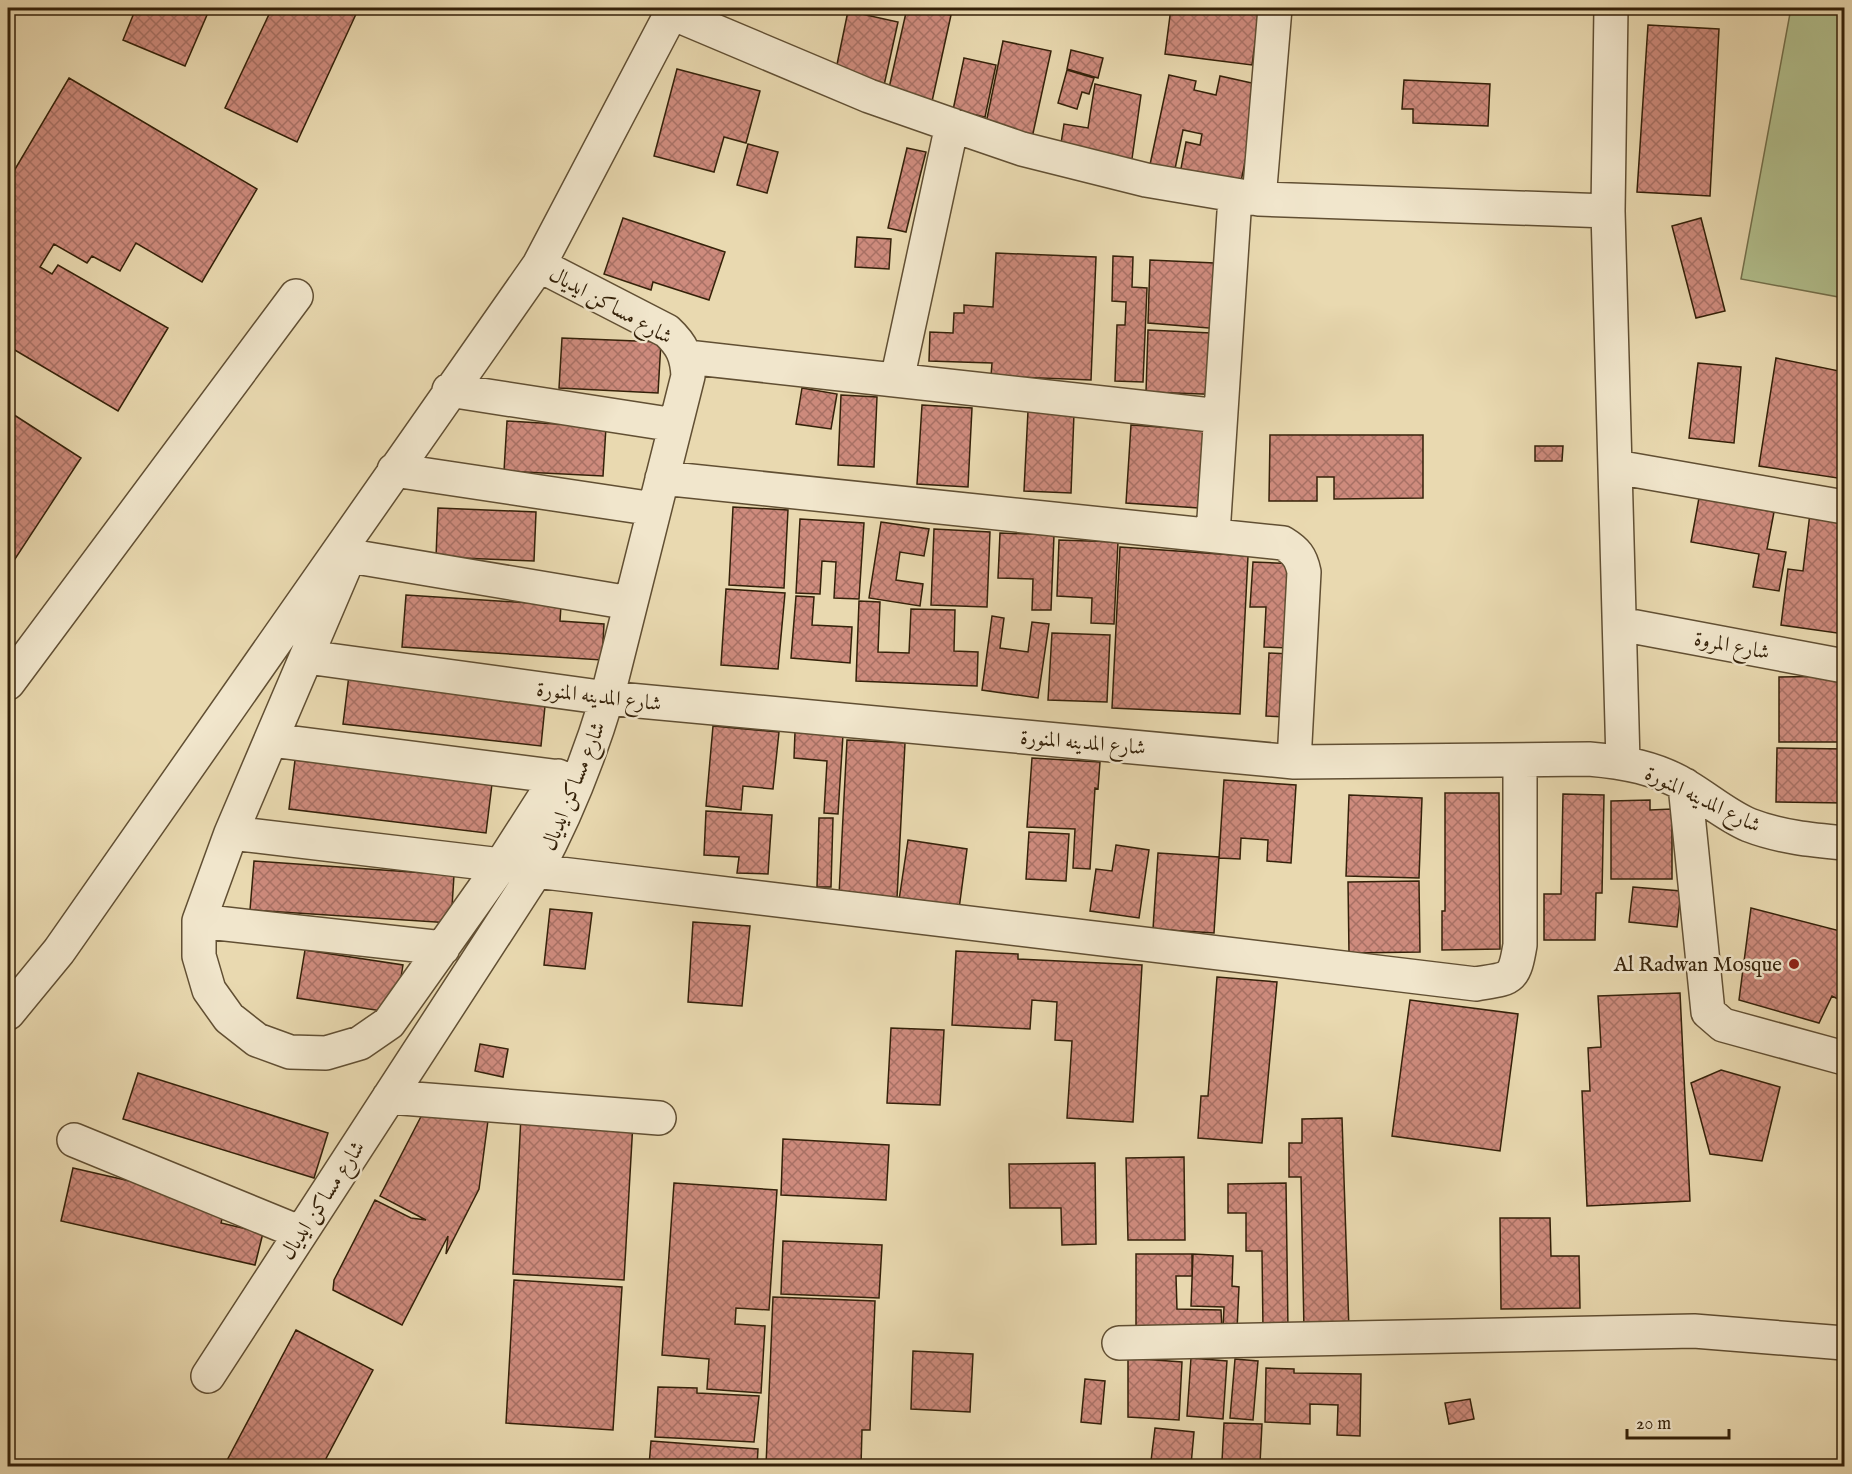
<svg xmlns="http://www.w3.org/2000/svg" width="1852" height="1474" font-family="'IM FELL English',Amiri,serif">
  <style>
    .green { fill: #b2c08e; stroke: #73704c; stroke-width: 1.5 }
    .building { fill: url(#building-cross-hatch); stroke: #342109; stroke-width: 1.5 }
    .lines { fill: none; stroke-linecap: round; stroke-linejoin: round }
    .minor-casing { stroke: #614f33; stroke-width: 36 }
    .minor { stroke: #f1e6cc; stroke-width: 33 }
    .poi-dot { fill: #8f2418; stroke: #f1e6cc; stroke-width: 2 }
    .labels { text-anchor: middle; stroke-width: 5; stroke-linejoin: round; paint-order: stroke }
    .street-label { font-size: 21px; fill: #342109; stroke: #f1e6cc }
    .poi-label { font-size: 21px; fill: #342109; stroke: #f1e6cc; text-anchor: end }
  </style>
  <defs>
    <pattern id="building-cross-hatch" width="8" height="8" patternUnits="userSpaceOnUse" patternTransform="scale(1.5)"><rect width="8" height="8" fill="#ce8b7d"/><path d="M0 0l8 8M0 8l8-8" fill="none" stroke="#a87165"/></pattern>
  </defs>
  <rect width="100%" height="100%" fill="#e9d9b0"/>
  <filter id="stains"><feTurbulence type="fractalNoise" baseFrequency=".00333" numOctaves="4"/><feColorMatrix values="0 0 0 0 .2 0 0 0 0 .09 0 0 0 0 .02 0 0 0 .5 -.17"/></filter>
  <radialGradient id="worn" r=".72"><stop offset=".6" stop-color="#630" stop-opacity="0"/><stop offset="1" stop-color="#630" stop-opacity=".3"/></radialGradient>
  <!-- green -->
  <path class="green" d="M1791,8H1844V298L1741,279Z"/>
  <!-- building -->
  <path class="building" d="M136,8H210L185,66L123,40Z
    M272,8H347L357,12L297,142L225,108Z
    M907,8L951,15L931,106L887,97Z
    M1171,8H1260L1252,65L1165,54Z
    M848,11L898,22L883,90L834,79Z
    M1648,25L1719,29L1710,196L1637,192Z
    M1003,41L1051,51L1032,138L985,128Z
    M1071,50L1103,58L1098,78L1067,69Z
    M964,58L996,65L985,117L953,110Z
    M677,69L760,91L746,143L724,137L714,172L654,156Z
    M1067,70L1094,78L1089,94L1082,92L1077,109L1058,103Z
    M1169,75L1196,81L1194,90L1216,95L1220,76L1261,85L1239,191L1179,179L1186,142L1200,145L1202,134L1183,130L1169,198L1144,193Z
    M69,78L257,189L202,282L136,243L120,271L92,256L87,263L54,244L40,267L52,274L58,265L168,328L118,411L8,346V181Z
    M1404,80L1490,84L1488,126L1413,123V109H1402Z
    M1095,84L1141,95L1129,180L1057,169L1064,124L1088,128Z
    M748,144L778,152L767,193L737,185Z
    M907,148L926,152L906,232L888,228Z
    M623,218L725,252L709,300L653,282L651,290L604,274Z
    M1701,218L1725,311L1696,318L1672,226Z
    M857,237L891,239L889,269L855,267Z
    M996,253L1096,257L1091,380L991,376L992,363L929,361L930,332L953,333L954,313H964V305L993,307Z
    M1113,256L1133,257L1132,287L1147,288L1143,382L1115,381L1117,325H1125L1126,302L1112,301Z
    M1150,260L1236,264L1233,330L1148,323Z
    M1148,330L1232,334L1230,395L1146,392Z
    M562,338L661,342L658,393L559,388Z
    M1776,358L1844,372V479L1759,466Z
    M1698,363L1741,367L1734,443L1689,438Z
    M802,388L837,394L831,429L796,424Z
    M841,395L877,397L874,467L838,465Z
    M922,405L972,408L968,487L917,484Z
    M8,411L81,458L15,559L8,554Z
    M1028,411L1074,413L1071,493L1024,491Z
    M507,421L606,427L603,476L504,471Z
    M1131,425L1233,432L1228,510L1126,503Z
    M1270,435H1423V498L1334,499V477H1317V501H1269Z
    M1535,446H1563L1562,461H1535Z
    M1699,498L1774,512L1767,549L1786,552L1779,591L1753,587L1759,554L1691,542Z
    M733,507L788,510L784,588L729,585Z
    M438,508L536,512L534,561L436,557Z
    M1810,513L1844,518V634L1781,625L1788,569L1803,571Z
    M800,519L864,523L859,599L834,598L836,562L822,561L820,594L796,593Z
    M881,522L929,529L924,556L900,552L896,580L923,584L920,606L869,598Z
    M934,529L990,532L987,607L931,605Z
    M1000,533L1054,535L1051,610H1032L1033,579L998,578Z
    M1059,540L1118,542L1114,624L1091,623L1092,598L1057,596Z
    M1120,547L1248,556L1240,714L1112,708Z
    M1253,562L1319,565L1315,649L1264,647L1266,607H1250Z
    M726,589L785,593L778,669L721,665Z
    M406,595L561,605L560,621L604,624L602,660L402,647Z
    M796,596L814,597L812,625L852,627L850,663L791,658Z
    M859,601L880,602L878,652L909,653L911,609L955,610L954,651L978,652L977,686L856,681Z
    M992,616L1004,618L1000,648L1028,652L1032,622L1049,624L1038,698L982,690Z
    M1052,633L1110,635L1107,702L1048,700Z
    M1269,653L1311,655L1308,718L1266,716Z
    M349,675L501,692L500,701L545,706L541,746L343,724Z
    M1844,676V742H1779V677Z
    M713,726L779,732L773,789L743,786L741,810L706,806Z
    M795,732L843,735L838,814L824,813L827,761L794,758Z
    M847,740L905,743L897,898L839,895Z
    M1777,748L1844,749V803L1776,802Z
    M1032,758L1100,762L1098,789L1095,788L1090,869L1073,868L1075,829L1027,827Z
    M295,760L492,784L486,833L289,809Z
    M1224,780L1296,785L1291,863L1267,861L1268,840L1241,838L1240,859L1219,858Z
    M1445,793H1499L1500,949L1442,950V911H1445Z
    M1563,794L1604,795L1602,893H1596L1595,940H1544V894H1561Z
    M1349,795L1422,798L1419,878L1346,876Z
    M1650,800V810L1672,809V879H1611V801Z
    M706,811L772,815L768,874L737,873L739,857L704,855Z
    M819,818H833L831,887H817Z
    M1029,832L1069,834L1066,881L1026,879Z
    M908,840L967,849L959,909L899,900Z
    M1116,845L1149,850L1139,918L1090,911L1096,869L1112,871Z
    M1158,853L1219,857L1214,933L1153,929Z
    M254,861L454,875L451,923L250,910Z
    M1419,881L1420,952L1349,953L1348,882Z
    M1633,887L1681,891L1677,927L1629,922Z
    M1751,908L1844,932V1002L1832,996L1819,1023L1739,1000Z
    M550,909L592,913L585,969L544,965Z
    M693,922L750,926L742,1006L688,1002Z
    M305,950L403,965L395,1013L297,998Z
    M956,951L1018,954V959L1142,965L1133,1122L1067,1118L1072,1041L1055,1040L1057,1002L1032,1000L1030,1029L952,1025Z
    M1217,977L1277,982L1262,1143L1198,1138L1201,1096H1208Z
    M1680,993L1690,1201L1587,1206L1582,1091H1590L1588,1048L1601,1047L1598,996Z
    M1410,1000L1518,1014L1500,1151L1392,1136Z
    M891,1028L944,1030L940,1105L887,1103Z
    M480,1044L508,1049L503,1077L475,1071Z
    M1721,1070L1780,1087L1762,1161L1710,1154L1691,1083Z
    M138,1073L328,1133L314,1178L123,1119Z
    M427,1105L489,1113L479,1189L446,1254L448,1236L402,1325L333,1290L334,1280L375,1200L411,1218L426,1220L380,1196Z
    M521,1116L633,1122L624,1280L513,1274Z
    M1342,1118L1349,1331H1304L1301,1177H1289V1143H1302V1119Z
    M783,1139L889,1145L886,1200L781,1195Z
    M1184,1157L1185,1240H1128L1126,1158Z
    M1095,1163L1096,1244L1062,1245L1061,1208H1010L1009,1164Z
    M73,1168L226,1203L221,1223L263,1233L255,1265L61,1221Z
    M674,1183L777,1190L769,1310L736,1308L735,1324L765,1326L761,1393L707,1389L709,1359L662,1355Z
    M1286,1183L1288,1331H1263L1262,1251H1246V1213H1228V1184Z
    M1500,1218H1550L1551,1256H1579L1580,1308L1501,1309Z
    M783,1241L882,1245L879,1298L781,1294Z
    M1136,1254H1192V1276H1176L1177,1309L1221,1310L1222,1331H1136Z
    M1193,1254L1233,1256L1232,1286L1239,1287L1237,1330L1223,1329L1224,1307L1191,1306Z
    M514,1280L622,1287L613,1430L506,1423Z
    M773,1297L875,1301L870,1430H862L861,1466H766Z
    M296,1330L373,1370L322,1466H224Z
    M913,1351L973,1354L970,1412L911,1409Z
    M1128,1358L1182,1362L1179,1420L1128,1417Z
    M1191,1358L1227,1361L1223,1419L1187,1416Z
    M1235,1359L1258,1361L1253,1420L1230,1418Z
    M1266,1368L1294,1369V1373L1361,1374L1360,1436L1337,1435L1338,1405L1310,1404V1424L1265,1422Z
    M1085,1379L1105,1381L1101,1424L1081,1422Z
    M658,1387L697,1388V1393L759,1396L754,1442L655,1437Z
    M1470,1399L1474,1419L1449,1424L1445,1403Z
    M1224,1423L1262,1424L1260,1463L1222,1461Z
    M1155,1428L1194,1432L1191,1465L1151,1461Z
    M651,1441L758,1449L757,1466H649Z"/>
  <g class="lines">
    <!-- minor casing -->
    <g class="minor-casing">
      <path id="minor" d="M1611,8L1608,211L1623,762
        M672,13L869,96L952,125L1022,149L1146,180L1259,199L1608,211
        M1259,199L1275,8
        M687,357L1220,416
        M897,380L952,125
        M449,390L675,425
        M1616,467L1844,507
        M394,470L654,509
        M662,478L1283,543C1296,551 1301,557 1304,572L1294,762
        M1213,534L1235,197
        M350,556L630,603
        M348,559L231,833L199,921V956L209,990L229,1018L257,1040L290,1052L326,1053L360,1043L389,1023L501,865L558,776
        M1620,624L1844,666
        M307,657L607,698L1294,762L1589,759C1624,762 1657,768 1686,786C1708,799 1726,815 1749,825C1780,837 1812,840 1844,843
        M8,683L296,296
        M271,740L576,779
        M1685,785L1708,1012L1723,1025L1844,1058
        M231,833L501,865
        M536,871L1476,984C1511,978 1514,981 1520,945V760
        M199,921L443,948
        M8,1013L59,951L539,265L674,8
        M389,1097L659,1118
        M74,1140L301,1233
        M1119,1343L1694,1331L1844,1343
        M208,1376L536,871C566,816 589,758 607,698L688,376C687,356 682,345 667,331L539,265"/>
    </g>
    <!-- minor -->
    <use href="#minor" class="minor"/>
  </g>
  <!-- markers -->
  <circle class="poi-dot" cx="1794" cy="964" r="6"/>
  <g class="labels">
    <!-- street labels -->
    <g class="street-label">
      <text transform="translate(611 305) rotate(29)" y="7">شارع مساكن ايديال</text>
      <text transform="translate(1732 645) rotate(11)" y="7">شارع المروة</text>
      <text transform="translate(599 696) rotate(7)" y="7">شارع المدينه المنورة</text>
      <text transform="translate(1083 742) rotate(5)" y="7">شارع المدينه المنورة</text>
      <text transform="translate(573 786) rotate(-68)" y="7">شارع مساكن ايديال</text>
      <text transform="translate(1703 799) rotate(26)" y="7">شارع المدينه المنورة</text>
      <text transform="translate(322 1200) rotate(-57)" y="7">شارع مساكن ايديال</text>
    </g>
    <!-- poi labels -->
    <g class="poi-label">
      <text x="1782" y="971">Al Radwan Mosque</text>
    </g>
  </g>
  <!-- margin -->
  <rect width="1852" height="1474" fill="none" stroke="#e9d9b0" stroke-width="30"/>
  <rect x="9" y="9" width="1834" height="1456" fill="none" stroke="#342109" stroke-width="3"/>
  <rect x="15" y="15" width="1822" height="1444" fill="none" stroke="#342109" stroke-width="1.5"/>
  <!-- scale -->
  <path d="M1627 1429v9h102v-9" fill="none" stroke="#342109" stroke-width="3"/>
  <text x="1636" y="1429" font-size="18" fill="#342109" stroke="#f1e6cc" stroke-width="4.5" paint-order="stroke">20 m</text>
  <rect width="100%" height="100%" filter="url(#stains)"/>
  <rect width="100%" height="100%" fill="url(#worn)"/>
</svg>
